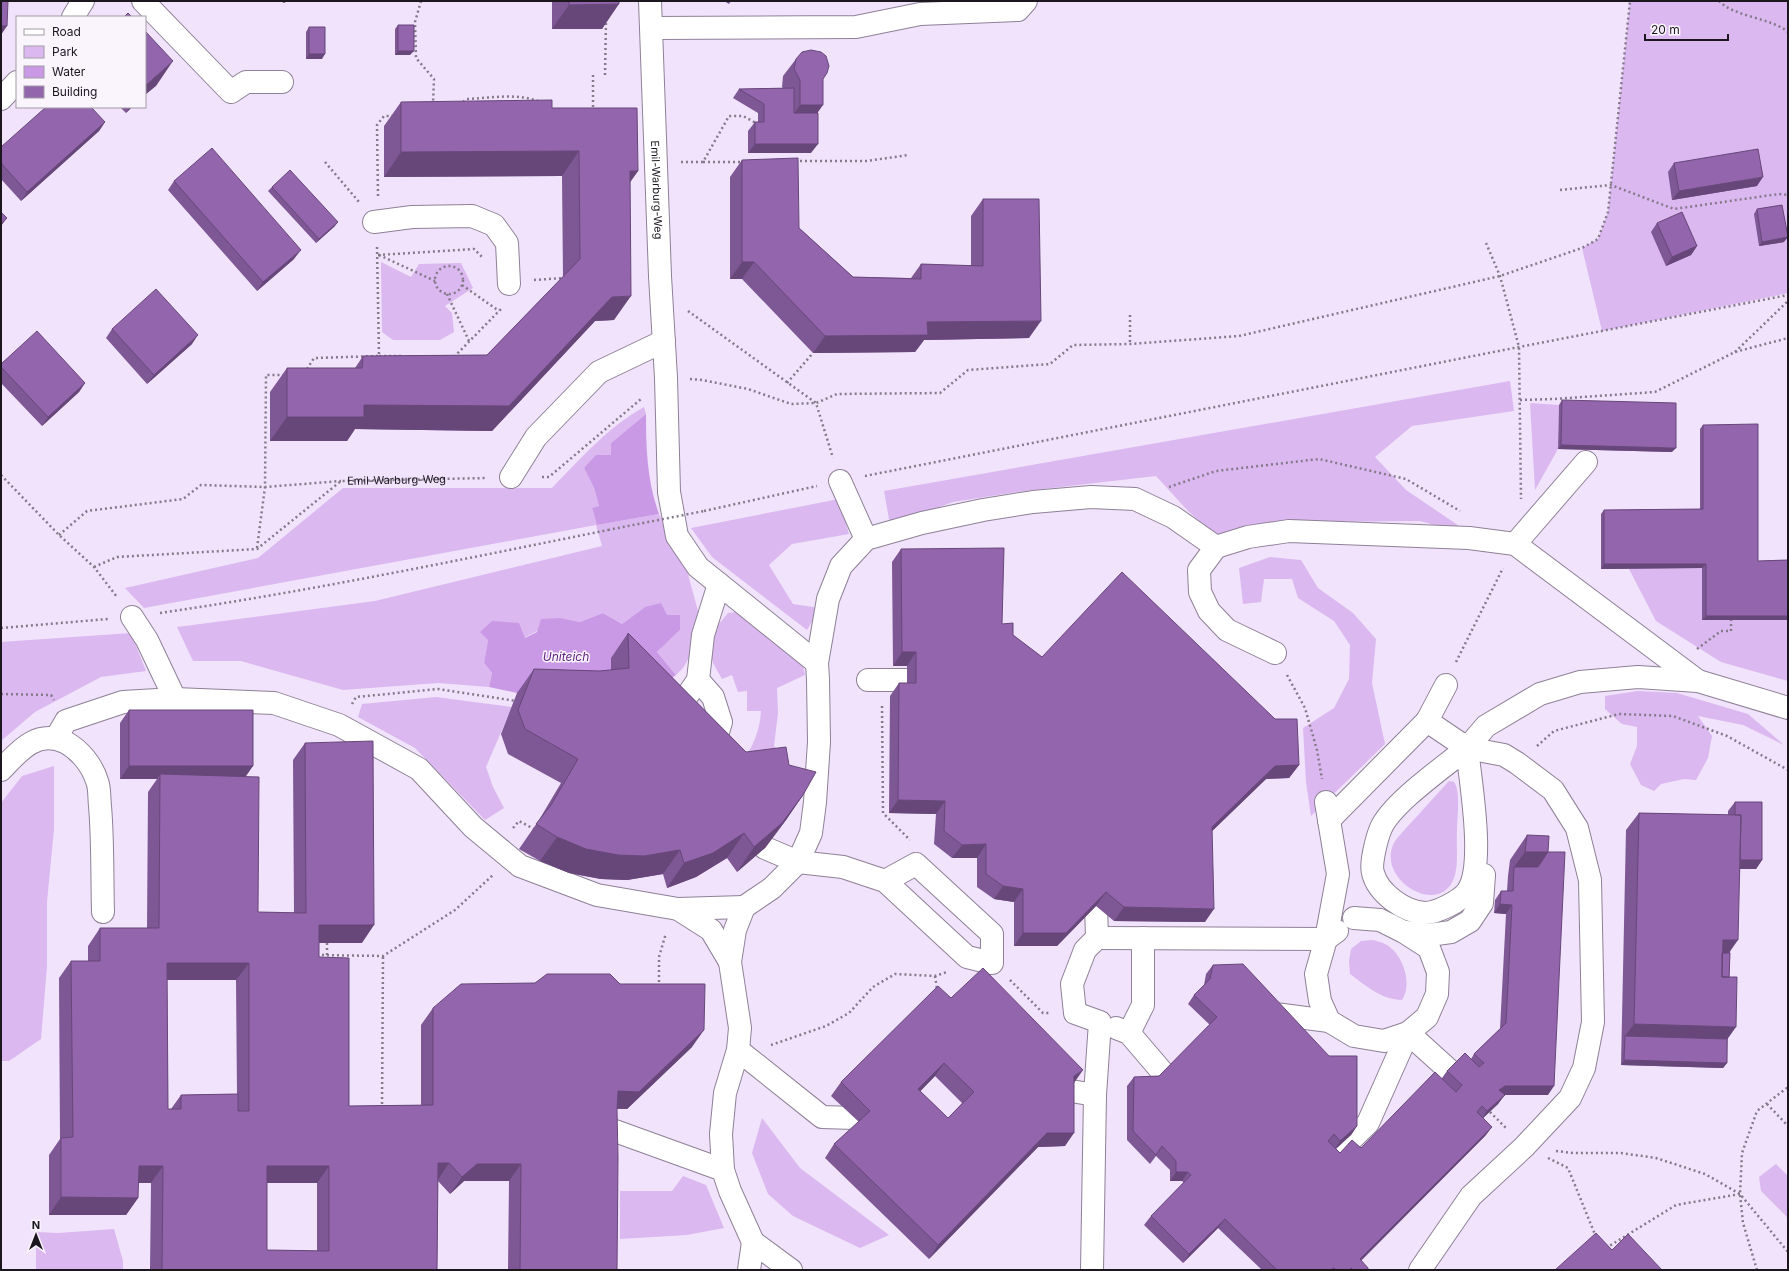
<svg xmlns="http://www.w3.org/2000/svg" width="1789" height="1271" font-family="Inter,sans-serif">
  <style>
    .green { fill: #dbb8ef }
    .water { fill: #ca99e6 }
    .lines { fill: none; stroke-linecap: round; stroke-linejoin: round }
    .minor-casing { stroke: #8e8096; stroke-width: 24 }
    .path { stroke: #847a8a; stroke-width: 2.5; stroke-dasharray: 2 3; stroke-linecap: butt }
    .minor { stroke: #fff; stroke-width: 22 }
    .path-bridge { stroke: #847a8a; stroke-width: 2.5; stroke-dasharray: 2 3; stroke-linecap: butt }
    .wall { fill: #7e5795; fill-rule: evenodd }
    .shaded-wall { fill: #674779 }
    .building { fill: #9365ad; stroke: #674779; fill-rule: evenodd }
    .labels { text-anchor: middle; stroke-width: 3; stroke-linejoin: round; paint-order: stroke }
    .street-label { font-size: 11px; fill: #1c171f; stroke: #faf4fd }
    .water-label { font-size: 12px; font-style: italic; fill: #5c1f78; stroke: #faf4fd }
  </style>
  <rect width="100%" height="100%" fill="#f1e3fb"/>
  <!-- green -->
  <path class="green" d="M1630,1H1788V293L1602,331L1582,248L1598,239L1608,212Z
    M381,262L411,277L419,264L461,263L473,288L445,306L452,313L454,332L440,340H393L382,332Z
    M1510,381L1514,411L1412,426L1375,457L1406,490L1474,536L1420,521L1285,522L1220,539L1189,512L1156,476L1017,492L953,502L890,525L884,491Z
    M1530,403L1559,405L1558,449L1535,490Z
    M644,407L646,414L611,443V455L584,468L594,488L599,506L592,508L597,525L659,514L686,567L698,611L699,624L690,656L683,668L676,675L657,652L680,630V615H667L645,607L622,624L603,613L580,622L561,618L524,638L488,640L484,663L492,673L489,687L438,683L343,690L241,661H193L177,627L375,601L602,546L596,525L144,608L125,588L258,558L343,488H552C580,459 608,427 644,407Z
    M839,499L849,534L792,544L769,565L793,604L820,608L807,630L712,557L691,528Z
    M1270,557L1301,560L1318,588L1353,613L1376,639L1372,683L1385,744L1311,816L1306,782L1303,728L1334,708L1349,679L1350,645L1334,621L1298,598L1292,579H1264L1261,602L1243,604L1239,568Z
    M1702,568L1703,620H1788V681L1721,662L1656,621L1629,569Z
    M736,612L743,613L797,655L803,666L805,675L777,688L778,713L774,746L784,755L742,764C752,747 760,732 761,711H747V691L738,692L732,675L722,679L713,663L711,656L717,626L728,613Z
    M131,633L146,671L101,677L35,712L1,741V642Z
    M1638,691L1677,693L1748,714L1784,745L1743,725L1698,716L1712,736L1708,758L1696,780L1684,779L1661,784L1654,791L1641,785L1630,764L1637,746V727L1622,724L1605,709V696Z
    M436,697L512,707L486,767L493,787L504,808L485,820L415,748L358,717L362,704Z
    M54,766V829L47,902V966L41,1039L9,1061H1V803L22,776Z
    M1449,781L1454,782C1461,792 1457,818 1457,830C1456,845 1459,864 1454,878C1440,917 1378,881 1393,845C1396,838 1403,832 1408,826C1422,811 1435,796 1449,781Z
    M1373,940C1376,941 1382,942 1385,944C1403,953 1413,984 1402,1000C1382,1000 1365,985 1350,974L1349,961L1351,949L1361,941Z
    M762,1118L800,1168L889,1235L860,1248L793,1216L768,1194L752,1153Z
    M1776,1164L1788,1176V1218L1761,1191L1759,1177Z
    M683,1176L706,1185L724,1228L687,1235L620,1239V1191H672Z
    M114,1229L123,1261V1270H36V1232L58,1233Z"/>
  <!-- water -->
  <path class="water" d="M646,414C646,448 647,481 659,514L597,525L592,508L599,506L594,488L584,468L596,455H611V443Z
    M661,603L667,615H680V630L657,652L676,675L648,696L611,658L612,692L517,693L489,687L492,673L484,663L488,640L480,632L492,621L519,623L525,638L537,632L541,619L561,618L580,622L603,613L622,624L645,607Z"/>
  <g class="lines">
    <!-- minor casing -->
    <g class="minor-casing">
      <g id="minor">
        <path d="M143,1L231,92L246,82H282"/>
        <path id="s2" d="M650,1L660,276L666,378L669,492L677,536L698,567L817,663"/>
        <path d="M73,17L83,1"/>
        <path d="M652,28L856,27L920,14L1018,10L1026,1"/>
        <path d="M1,99L17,82"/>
        <path d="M374,222L412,217L472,216L494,225L507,243L509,284"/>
        <path d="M511,477L536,437L599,372L664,341"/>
        <path d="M840,481L866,539"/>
        <path d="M1515,544L1586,462"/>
        <path d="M132,617L147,640L175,699"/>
        <path d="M1275,653L1227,630L1209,611L1200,592L1199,570L1216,547L1248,537L1289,531L1469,538L1515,544L1698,681"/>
        <path d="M698,680L713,697L721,722L712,752L711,750"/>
        <path d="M868,680H907"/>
        <path d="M668,714L685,699L698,680L703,635L719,584"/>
        <path d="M56,738L66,721L123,702L175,699L274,703L339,725L419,769L473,827L520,866L597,895L678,909L744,907"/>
        <path d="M1467,748C1470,780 1486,867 1467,892C1460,901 1437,913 1425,913C1404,912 1378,893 1373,873C1370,864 1377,837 1381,828C1392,803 1444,767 1467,748Z"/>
        <path d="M1467,748L1486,726L1540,694L1580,682L1638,677L1698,681L1788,708"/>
        <path d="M1,770C19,751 37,729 65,742C80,750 92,765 97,781C100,788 99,798 100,806C103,841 102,877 103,912"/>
        <path d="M1326,802L1338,874L1326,939L1316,974L1320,1001L1329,1021L1354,1036L1384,1041L1408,1033L1450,1071"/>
        <path d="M1329,820L1427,721"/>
        <path d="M765,848L798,862L843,867L885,881L916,864L992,934V963L967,957L885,881"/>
        <path d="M678,909L711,930L730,962"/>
        <path d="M1406,932L1429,935L1451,932L1470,921L1482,903L1484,875"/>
        <path d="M1097,938L1326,939L1337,931"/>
        <path d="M1275,1014L1329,1021"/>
        <path d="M1116,1028L1129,1033L1164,1074"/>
        <path d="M1129,1033L1143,1005V938"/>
        <path d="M738,1050L822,1117L855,1118"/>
        <path d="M1065,1090L1095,1095"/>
        <path d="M604,1127L723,1170L730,1191L753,1242L749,1270"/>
        <path d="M1341,1149L1368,1123L1408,1033L1427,1017L1437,994L1438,972L1429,948L1404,932L1380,920L1354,918"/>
        <path d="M723,1170L721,1134L725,1093L738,1050L740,1028L730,962L735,930L744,907L772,888L798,862L811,833L815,802L819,742L818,679L817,663L828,599L841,566L866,539L922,523L983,510L1033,502L1091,497L1135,499L1173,517L1216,547"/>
        <path d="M753,1242L791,1270"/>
        <path d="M1092,1270L1095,1095L1100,1022L1075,1013L1072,984L1085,950L1097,938L1096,906"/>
        <path d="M1420,1270L1471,1196L1524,1147L1570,1098L1584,1068L1593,1022L1590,880L1577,828L1553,790L1517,763L1504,755L1467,748L1427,721L1446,685"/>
      </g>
    </g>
    <!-- path -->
    <g class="path">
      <path d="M284,1V4"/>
      <path d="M421,1L415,22L416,58L434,79L433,103"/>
      <path d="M1719,1C1734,17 1772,18 1788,32"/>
      <path d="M593,75V110"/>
      <path d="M605,75L606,21"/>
      <path d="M463,102L467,99C491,98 515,93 538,101"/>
      <path d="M795,161H867L908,155"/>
      <path d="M325,162L359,202"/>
      <path d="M681,162H703L729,116H743L756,123"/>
      <path d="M703,162H742"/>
      <path d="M1560,190L1611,185L1674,209L1779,194L1788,195"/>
      <path d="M378,196L377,125L384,116H393"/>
      <path d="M1486,243L1500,276L1519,347L1521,499"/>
      <path d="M378,255L474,249L482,257"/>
      <path d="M379,255L435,281"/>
      <circle cx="449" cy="280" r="14"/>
      <path d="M534,280L563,278"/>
      <path d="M462,285L499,311"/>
      <path d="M447,294L469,341"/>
      <path d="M688,311L816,403L833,458"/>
      <path d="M1130,315V344"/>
      <path d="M1735,352L1788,301"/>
      <path d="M379,356H401"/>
      <path d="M454,357L502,308"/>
      <path d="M307,369L314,358L379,356L377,247"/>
      <path d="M690,379L702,380L748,389L791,404L816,403L837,394L940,393L968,370L1050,364L1073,345L1130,344L1239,336L1500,276L1582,248L1598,239L1608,212L1630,1"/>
      <path d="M787,383L813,353"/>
      <path d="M1520,400L1554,399L1655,392L1735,352L1788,338"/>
      <path d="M1,475L59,535L94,567L117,597"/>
      <path d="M865,476L1519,347L1788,295"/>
      <path d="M542,477H549L641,399"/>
      <path d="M1169,487L1216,471L1319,459L1406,479L1460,511"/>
      <path d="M704,511L817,486"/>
      <path d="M59,535L87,511L183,499L201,485L265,487L341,481"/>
      <path d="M257,548L265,487L266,375H285"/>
      <path id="s1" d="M94,567L117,557L257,549L341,481L487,478"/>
      <path d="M160,613C311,591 459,560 608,530"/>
      <path d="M1,628L108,619"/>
      <path d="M1697,649L1721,631H1731V620"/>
      <path d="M1456,662L1503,568"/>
      <path d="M1287,675L1305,708L1317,750L1322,779"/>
      <path d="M1,694L51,695L54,700"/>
      <path d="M352,704L356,697L438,689L516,701"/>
      <path d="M882,706L883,813L910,840"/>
      <path d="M1537,746L1554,731L1619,714L1673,716L1727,736L1788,770"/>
      <path d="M513,828L519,821L534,829"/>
      <path d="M327,943V955"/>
      <path d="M317,955L383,956L455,910L493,875"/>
      <path d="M935,976L937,989"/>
      <path d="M1010,980L1043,1013H1051"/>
      <path d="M659,987V957L666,933"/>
      <path d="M771,1045L826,1026L849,1013L873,987L895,974L935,976L947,972"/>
      <path d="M1767,1104L1788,1126"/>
      <path d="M382,1109L383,956"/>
      <path d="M1490,1112L1507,1129"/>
      <path d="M1556,1151L1573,1153H1621L1656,1158L1705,1174L1740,1194L1788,1252"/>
      <path d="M1548,1158L1568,1168L1596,1237"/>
      <path d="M1606,1248L1676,1205L1740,1194"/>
      <path d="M1757,1270L1743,1223L1740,1194L1742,1153L1757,1111L1788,1087"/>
    </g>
    <!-- minor -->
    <use href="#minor" class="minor"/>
    <!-- path-bridge -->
    <path class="path-bridge" d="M608,530L704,511"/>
  </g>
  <!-- wall -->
  <path class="wall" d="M552,1H619L602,29H552Z
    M724,1H731L729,4Z
    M398,25L410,55H395V29Z
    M309,27L322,59H306V32Z
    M796,59L823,79L811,153H748V131L755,122H758V113L733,98L739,89L783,88L782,87L783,76Z
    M401,102L552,108L638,171L630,182L614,320L595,321L492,431L355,429L347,441H270V392L287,368H355L363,356L487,355L563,277L562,176L384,177V126Z
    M120,107H132L126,113Z
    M105,122L99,131L21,201L1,179V147Z
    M742,160L799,228L853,277L911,278L921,264L971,266V216L983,199L1029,338L924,340L915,352L813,353L742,279H730V177Z
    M1674,163L1757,186L1672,200L1668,172Z
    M174,181L294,259L257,291L168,190Z
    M272,187L335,226L316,243L268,191Z
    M1757,209L1784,242L1759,246L1754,214Z
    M1657,223L1697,246L1691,255L1666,266L1651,232Z
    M112,329L192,344L147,384L106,338Z
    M1,364L85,383L79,392L42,426L1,383Z
    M1562,400L1672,452L1558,449L1559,405Z
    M1703,425L1758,561L1788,560V620H1702V568L1601,569V514L1604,510L1700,509V429Z
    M901,549L1002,624L1013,635L1042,657L1299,765L1289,778L1266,779L1212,831L1205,922L1114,921L1096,906L1057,946H1014V902L994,899L977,887V858H952L934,844L936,814L889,813L890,696L899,683H907V666H893L892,562Z
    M628,633L746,752L789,765L803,795L786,820L765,848L737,872L727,858L696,877L667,888L663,874L627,880L601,879L569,873L540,861L519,849L539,820L561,783L508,754L501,734L517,693L534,669L600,671L611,670V658Z
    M129,710L245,776L258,912L294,913L293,760L305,743L362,943H319V957L349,1106L421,1105V1025L433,1008L620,984L692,1047L627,1109H617V1270H508L509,1181H464L450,1194L438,1181L437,1270H150L151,1183H138V1198L126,1215H49V1155L60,1139L59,978L71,961H88V946L100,928H147L148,792L157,779H120V723ZM167,980H236L237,1094L181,1095L171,1109H168ZM267,1183H317V1251L267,1250Z
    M1735,802L1762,860L1756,869H1740L1730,953L1727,1063L1723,1068L1621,1065L1626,830L1639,813L1728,815V811Z
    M1527,835L1548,852V1095H1504L1498,1104L1483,1118L1492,1127L1485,1136L1361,1261L1368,1270H1262L1218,1228L1183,1263L1144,1225L1151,1216L1184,1183L1182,1181H1170V1170L1156,1156L1150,1164L1127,1140V1086L1134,1077L1159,1076L1210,1025L1188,1004L1194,995L1204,985L1206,974L1213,965L1357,1126L1351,1135L1336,1149L1340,1153L1361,1148L1442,1078L1447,1071L1471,1059L1474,1054L1500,1029L1506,914L1494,913L1495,900L1501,891H1507L1508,876L1510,860Z
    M951,998L1074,1082L1065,1146L1038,1147L929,1259L825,1158L834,1144L859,1122L831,1096L841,1082ZM935,1076L962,1103L948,1118L920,1091Z"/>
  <!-- shaded-wall -->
  <path class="shaded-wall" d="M619,4L602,29H552L569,5Z
    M1,26H7L1,35Z
    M398,51H414L410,55H395Z
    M309,54H325L322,59H306Z
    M173,61L156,86L145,95V86Z
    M800,105H823L811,122H788Z
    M130,107H132L126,113Z
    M105,122L99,131L21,201L27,192Z
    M755,144H818L811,153H748Z
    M579,151L562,176L384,177L401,152Z
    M630,171H638L621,195Z
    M1763,177L1757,186L1672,200L1679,191Z
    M7,218L1,226V224Z
    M338,222L335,226L316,243L319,239Z
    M1788,237L1784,242L1759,246L1762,242Z
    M1697,246L1691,255L1666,266L1672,257Z
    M301,250L294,259L257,291L263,282Z
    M742,262H754L742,279H730Z
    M631,296L614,320L595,321L492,431L355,429L347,441H270L287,417L364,405L509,406L612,297Z
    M1041,321L1029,338L924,340L915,352L813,353L825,336L927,322Z
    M198,335L192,344L147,384L154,375Z
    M85,383L79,392L42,426L48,417Z
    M1561,445L1676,448L1672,452L1558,449Z
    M1604,564H1706L1702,568L1601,569Z
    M1706,616H1788V620H1702Z
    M902,652H916L907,666H893Z
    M1299,765L1289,778L1266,779L1203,840L1212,827L1275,766Z
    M129,766H253L244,779L160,774L157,779H120Z
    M803,795L786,820L765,848L737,872L754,847Z
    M898,800L945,801L936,814L889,813Z
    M744,833L727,858L696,877L667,888L684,863Z
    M557,837L680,850L663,874L627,880L601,879L569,873L540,861Z
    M986,844L977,858H952L962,845Z
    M1525,852H1548L1531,876L1514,867Z
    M1735,860H1762L1756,869H1728Z
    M1003,886L1023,889L1014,902L994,899Z
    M1106,892L1096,906L1057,946H1014L1023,933Z
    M1500,904L1512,905L1506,914L1494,913Z
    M1124,907L1214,909L1205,922L1114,921Z
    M319,925H374L362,943H307Z
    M1723,940H1738L1726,957H1714Z
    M167,963H249L236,980H155Z
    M1634,1024L1736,1027L1724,1044L1625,1036Z
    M704,1030L692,1047L627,1109L606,1108L618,1091Z
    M1624,1060L1727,1063L1723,1068L1621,1065Z
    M944,1063L935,1076L909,1103L918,1089Z
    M1083,1070L1074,1083V1076Z
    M1505,1086H1554L1548,1095H1499V1090Z
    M1505,1095L1498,1104L1481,1120L1487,1111Z
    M1357,1126L1351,1135L1334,1150L1340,1141Z
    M1492,1127L1485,1136L1353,1268L1360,1259Z
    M1047,1133H1074L1065,1146L1038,1147L929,1259L938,1245Z
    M438,1163H449L437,1181Z
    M477,1164H521L509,1181H464L450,1194L462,1177Z
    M139,1166H163L151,1183H127Z
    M267,1166H329L317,1183H255Z
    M1176,1172H1188L1182,1181H1170Z
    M61,1197L138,1198L126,1215H49Z
    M1225,1219L1218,1228L1183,1263L1189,1254Z"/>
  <!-- building -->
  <path class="building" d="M1,1H8L7,26H1Z
    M569,1H619V4L569,5Z
    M128,13L132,17H124Z
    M398,25H414V51H398Z
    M309,27H325V54H309Z
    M145,31L173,61L145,86Z
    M811,50L821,52L826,56L829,66L827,73L823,79V105H800V80L794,69L796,59L802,52Z
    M794,88V113H818V144H755V122H764V104L739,89Z
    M552,100V108H637L638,171H630L631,296L612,297L509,406L364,405V417H287V368H362L363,356L487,355L580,259L579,151L401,152V102Z
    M46,107H91L105,122L27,192L1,163V147Z
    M212,148L301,250L263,282L174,181Z
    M1758,149L1763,177L1679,191L1674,163Z
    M798,158L799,228L853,277L921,279V264L983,266V199H1039L1041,321L927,322L928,335L825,336L754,262H742V160Z
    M290,170L338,222L319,239L272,187Z
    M1782,205L1788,237L1762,242L1757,209Z
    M1,212L7,218L1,224Z
    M1682,212L1697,246L1672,257L1657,223Z
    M156,289L198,335L154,375L112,329Z
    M37,331L85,383L48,417L1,367V364Z
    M1562,400L1676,403V448L1561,445Z
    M1758,424V561L1788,560V616H1706V564H1604V510L1703,509V425Z
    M1004,548L1002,624L1013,623V635L1042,657L1122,572L1275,719H1297L1299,765L1275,766L1212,827L1214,909L1124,907L1106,892L1066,933H1023V889L1003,886L986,874V844L962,845L944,831L945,801L898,800L899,683H916V652H902L901,549Z
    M628,633L746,752L786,747L789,765L816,772L803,795L782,823L754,847L744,833L713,853L684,863L680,850L644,856L618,855L586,849L557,837L536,824L551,805L578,759L525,729L518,710L534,669L600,671L629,668Z
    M129,710H253V766H129Z
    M373,741L374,925H319V957L349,958V1106L433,1105V1008L461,984L535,983L547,974H610L620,984H705L704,1030L639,1092L618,1091L617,1110L618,1157L617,1270H520L521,1164H477L462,1177L449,1163H438L437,1270H162L163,1166H139L138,1198L61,1197V1138L73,1137L71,961H100V928H159L160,774L259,777L258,912L306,913L305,743ZM167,963H249V1111H238V1094L181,1095V1109H168ZM267,1166H329V1251L267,1250Z
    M1735,802H1762V860H1740L1741,815H1735Z
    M1639,813L1741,815L1738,940H1723L1722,977H1737L1736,1027L1634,1024Z
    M1527,835L1549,836L1548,852H1525Z
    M1548,852H1565L1554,1086H1505L1499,1090L1505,1095L1487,1111L1482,1106L1477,1112L1492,1127L1360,1259L1368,1268V1270H1353L1351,1268L1349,1270H1336L1334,1268L1330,1270H1277L1225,1219L1189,1254L1151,1216L1191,1175L1188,1172H1176V1161L1162,1146L1156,1155L1133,1131L1134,1077L1159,1076L1217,1017L1194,995L1210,979L1213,965L1243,964L1329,1056H1357V1126L1340,1141L1334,1134L1328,1141L1340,1153L1352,1140L1361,1148L1435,1072L1456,1092L1462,1085L1447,1071L1465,1053L1479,1067L1484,1063L1474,1054L1506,1023L1512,905L1500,904L1501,891H1513L1514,867H1538Z
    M1722,953H1730L1729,977H1722Z
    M983,968L1083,1070L1074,1076V1133H1047L938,1245L834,1144L870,1111L841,1082L938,986L951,998ZM944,1063L974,1092L948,1118L918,1089Z
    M1625,1036L1727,1039V1063L1624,1060Z
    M1596,1233L1612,1250L1628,1234L1662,1270H1555Z"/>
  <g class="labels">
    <!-- street labels -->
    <g class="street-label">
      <text dy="4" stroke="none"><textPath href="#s2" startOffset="189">Emil-Warburg-Weg</textPath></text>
      <text dy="4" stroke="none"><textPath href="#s1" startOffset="329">Emil-Warburg-Weg</textPath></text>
    </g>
    <!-- water labels -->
    <g class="water-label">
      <text x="566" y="661">Uniteich</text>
    </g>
  </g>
  <!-- border -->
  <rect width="1789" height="1271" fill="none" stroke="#1c171f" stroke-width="4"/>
  <!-- legend -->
  <rect x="16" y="16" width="130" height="92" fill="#faf4fd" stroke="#a19ca4"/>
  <rect x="24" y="29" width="20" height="6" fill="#ffffff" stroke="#a19ca4"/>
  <text x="52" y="36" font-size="12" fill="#1c171f">Road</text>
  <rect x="24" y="46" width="20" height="12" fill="#dbb8ef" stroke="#a19ca4"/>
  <text x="52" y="56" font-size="12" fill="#1c171f">Park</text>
  <rect x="24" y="66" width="20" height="12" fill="#ca99e6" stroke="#a19ca4"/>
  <text x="52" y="76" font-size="12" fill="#1c171f">Water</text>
  <rect x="24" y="86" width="20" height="12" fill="#9365ad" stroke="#a19ca4"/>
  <text x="52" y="96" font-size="12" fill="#1c171f">Building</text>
  <!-- north arrow -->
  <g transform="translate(36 1235)" stroke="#faf4fd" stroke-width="3" paint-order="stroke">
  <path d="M0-3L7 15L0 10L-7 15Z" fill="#1c171f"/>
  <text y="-6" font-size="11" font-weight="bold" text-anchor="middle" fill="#1c171f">N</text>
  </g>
  <!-- scale -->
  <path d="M1645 34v6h83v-6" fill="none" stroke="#1c171f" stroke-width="2"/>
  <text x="1651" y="34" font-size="12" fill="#1c171f" stroke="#faf4fd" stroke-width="3" paint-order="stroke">20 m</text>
</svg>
